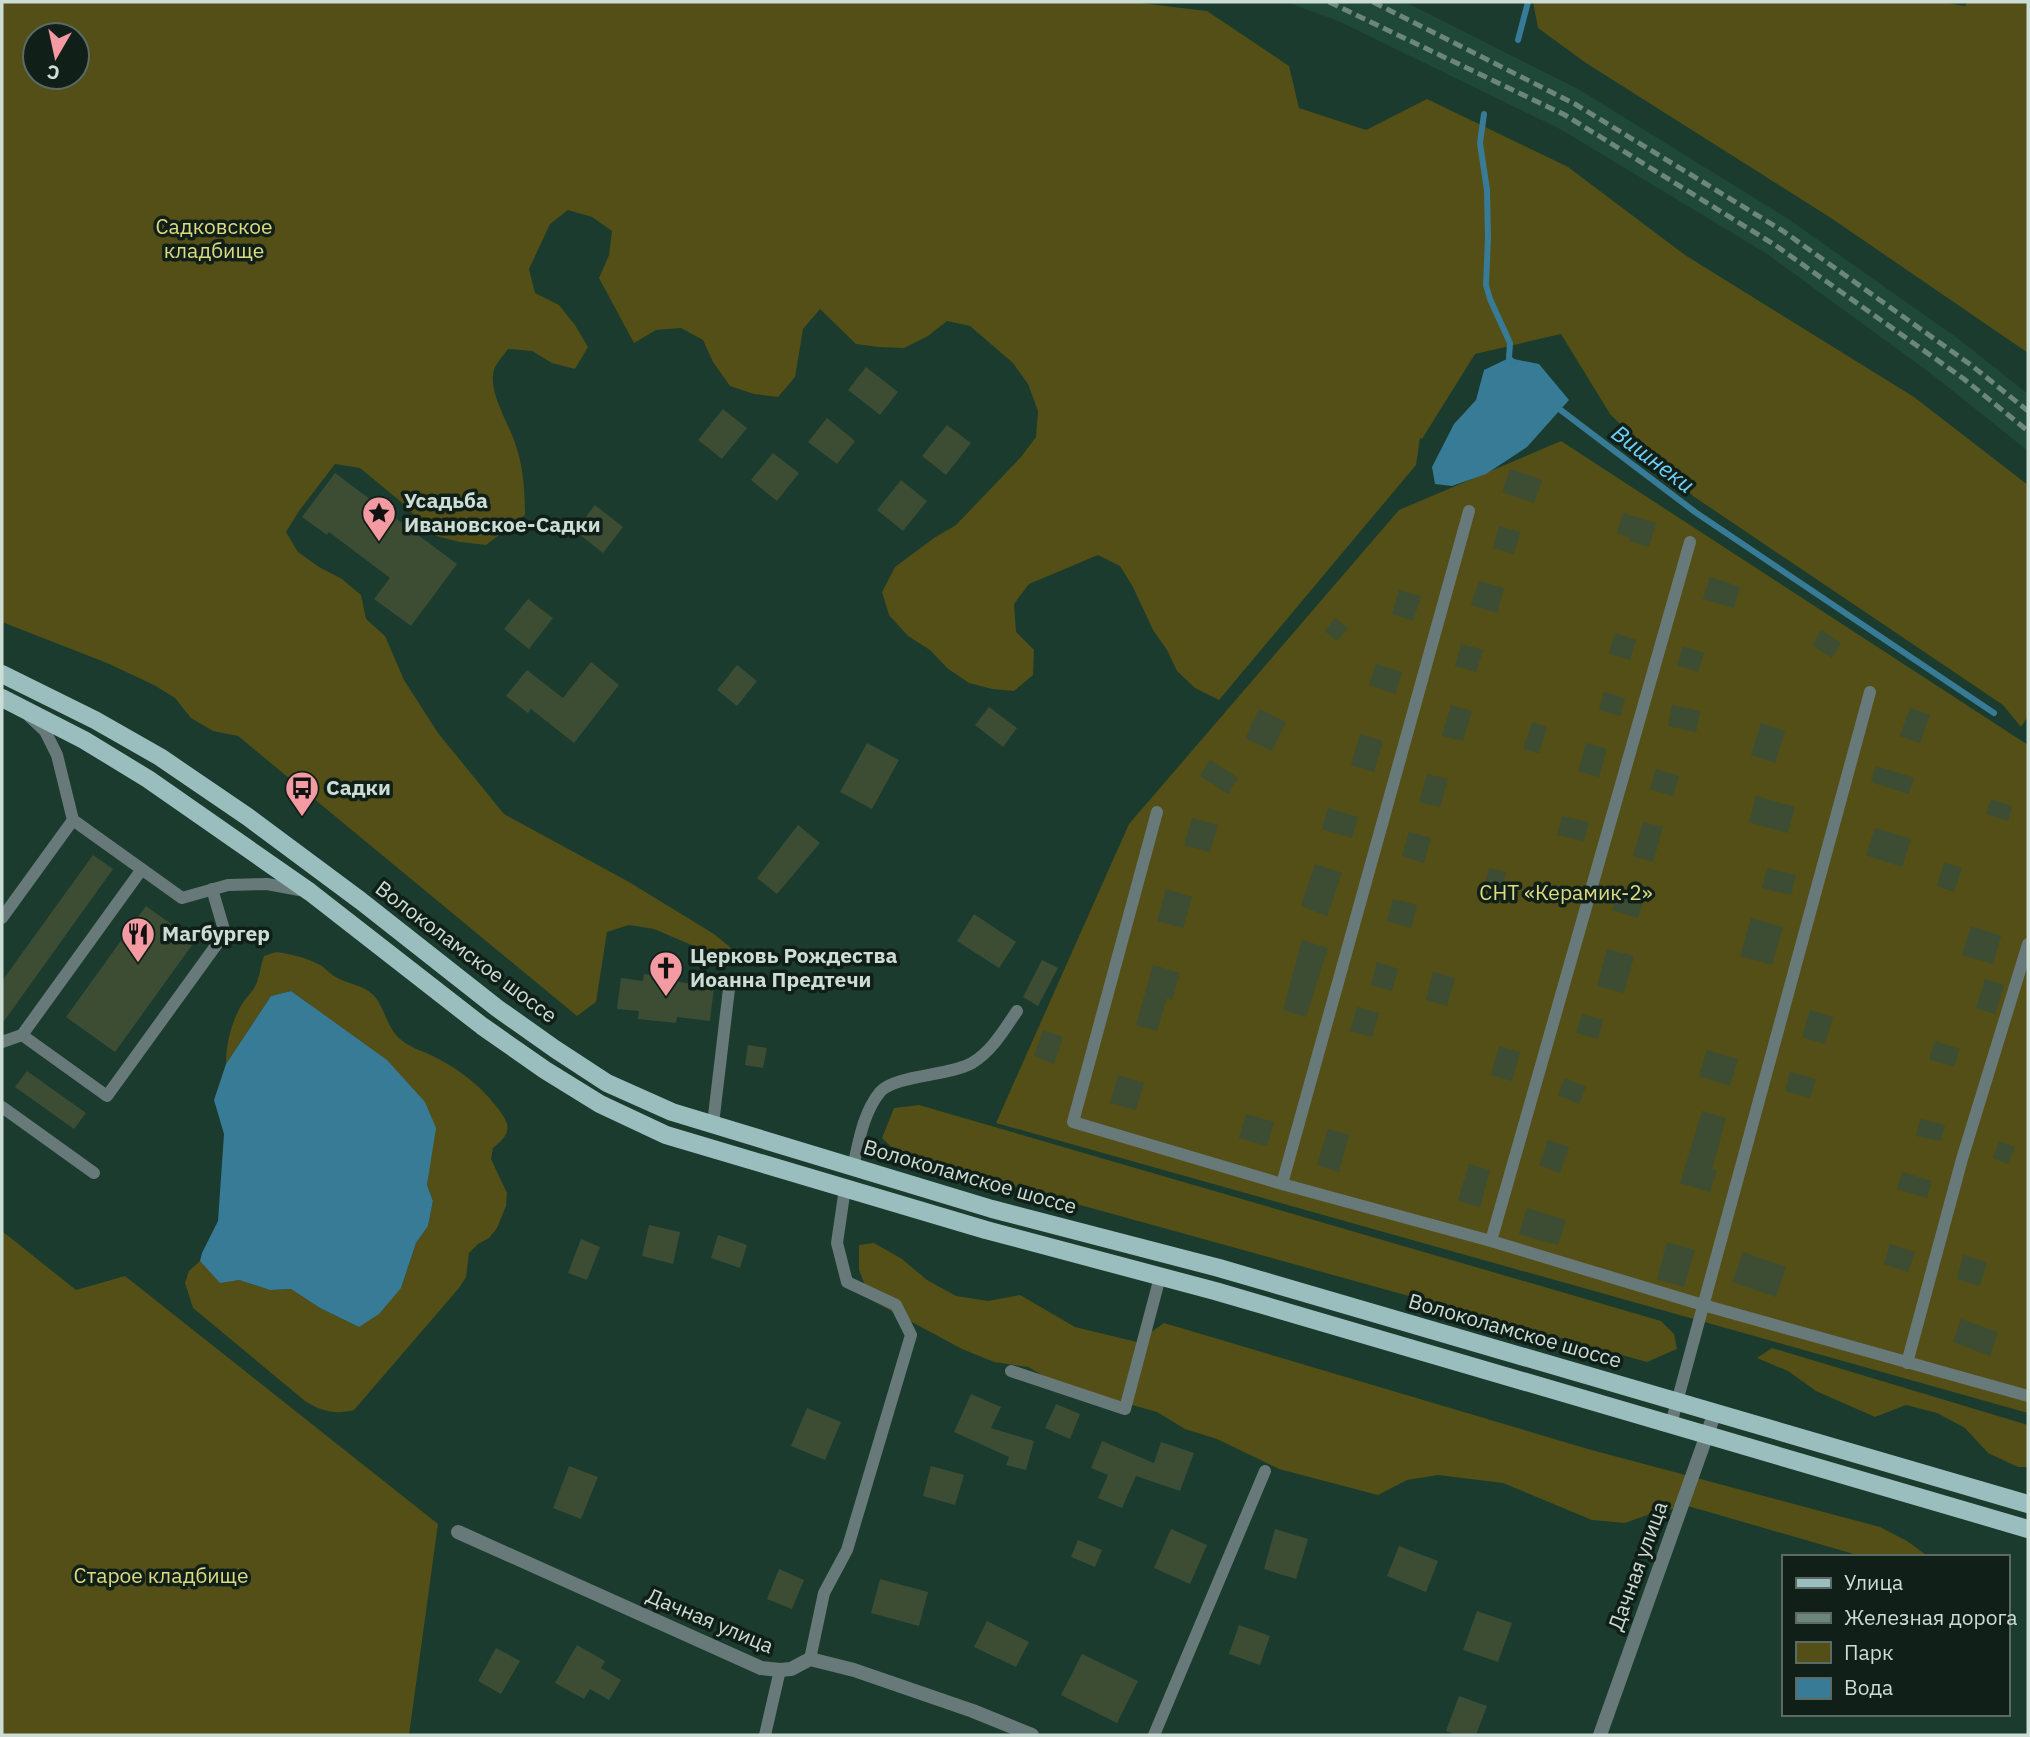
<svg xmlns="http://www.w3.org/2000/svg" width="2030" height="1737" font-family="'IBM Plex Sans',sans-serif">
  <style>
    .built { fill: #1f4839 }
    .green { fill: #534f16; fill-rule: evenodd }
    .water { fill: #387b96 }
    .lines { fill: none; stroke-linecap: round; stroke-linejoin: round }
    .stream { stroke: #387b96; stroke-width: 6 }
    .building { fill: #3c4d34 }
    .lane { stroke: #687979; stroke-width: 12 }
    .street { stroke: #687979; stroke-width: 14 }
    .primary { stroke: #9abebe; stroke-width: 18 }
    .rail { stroke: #6c867b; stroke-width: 5; stroke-dasharray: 10 5; stroke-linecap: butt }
    .labels { text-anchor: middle; stroke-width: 7; stroke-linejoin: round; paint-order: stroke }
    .park-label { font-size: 21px; fill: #deda82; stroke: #111f19 }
    .poi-label { font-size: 21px; font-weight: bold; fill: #cbddd4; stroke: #111f19; text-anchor: start }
    .street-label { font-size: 21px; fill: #cbddd4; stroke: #111f19 }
    .water-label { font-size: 23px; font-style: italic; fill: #6ed1fa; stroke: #111f19 }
  </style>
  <rect width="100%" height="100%" fill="#1a3b2e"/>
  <!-- built -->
  <path class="built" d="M1286,2H1405L1580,90L1787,218L1960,340L2028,394V451L1934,376L1767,254L1560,129L1336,20Z"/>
  <!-- green -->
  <path class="green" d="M2,2H1132L1207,11L1289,66L1299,108L1366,130L1427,99L1568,167L1685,255L1914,397L2028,485V716L2021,727L2003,705L1693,496L1610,414L1561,334L1475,354L1422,439L1420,438L1416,465L1219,700L1195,688L1177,671L1167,650L1153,630L1133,587L1120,566L1098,555L1029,584L1014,604L1016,632L1034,650L1033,675L1014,691L992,689L969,683L947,668L930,650L908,636L889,615L882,592L895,567L934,538L956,525L1021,457L1036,437L1038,411L1028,384L1013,363L970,326L947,321L928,336L904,348L878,347L856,344L820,309L803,329L795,377L778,397L754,394L730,386L713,362L703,340L681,328L656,330L634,343L599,278L609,255L612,231L592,217L568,210L550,224L529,269L535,293L559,305L575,325L588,347L575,369L552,363L532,351L508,349C504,355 498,361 495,367C486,388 507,420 514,440C523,464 525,490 525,515L486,545L460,542L436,536L400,501L360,468L335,464L299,511L286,532L298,552L319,567L342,579L361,595L366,619L385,636L404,680L438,733L504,814L629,882L714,934L748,962L722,958L654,929L629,925L607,932L596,1002L577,1016L238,736L213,731L191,718L175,698L154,685L107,663L2,622ZM77,35V77H35V35Z
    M1533,2H1942L1965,6L1967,2H2028V353L1831,218L1586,63L1538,28Z
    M1561,441L2028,745V1413L996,1123L1129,824L1399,510Z
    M276,952C291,954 308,958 322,966C326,969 329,973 334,976C348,985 365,984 376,998C385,1010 388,1029 400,1039C409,1047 422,1051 433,1056C457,1068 479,1084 495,1105C510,1123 514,1132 493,1148L491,1159L507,1193L506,1206L497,1228L489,1238L478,1244L469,1253L466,1277L459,1288L354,1410C335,1415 321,1411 305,1401L193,1308L185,1283L189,1271L200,1261L220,1282L239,1280L270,1290L291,1289L320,1308L359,1327L401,1288L416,1243L428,1226L433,1201L427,1185L430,1160L308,1003L291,991L271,996L226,1064C226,1043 232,1019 244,1001C249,994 254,990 257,982C260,974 261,964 264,956Z
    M919,1105L1661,1321L1674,1334L1677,1349L1647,1362L900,1155L882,1138L894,1108Z
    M2,1231L76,1290L125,1276L438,1524L409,1735H2Z
    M874,1243L902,1259L927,1280L956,1296L988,1301L1020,1295L1075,1327L1137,1342L1164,1323L1588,1449L1880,1527L1907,1541L1929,1557H1864L1688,1506L1656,1512L1625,1523L1592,1520L1503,1483L1438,1475L1407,1480L1378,1495L1279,1469L1217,1439L1185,1429L1157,1412L1058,1384L1028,1367L994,1362L962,1349L871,1300L859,1270V1245Z
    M1772,1348L2028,1425V1467H2018L1988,1453L1965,1428L1937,1413L1906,1405L1875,1417L1816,1391L1788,1371L1757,1358Z"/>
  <!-- water -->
  <path class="water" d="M1509,358L1539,364L1569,400L1527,447L1486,474L1452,486L1435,484L1432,467L1454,424L1476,400L1484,370Z
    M291,991L387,1060L425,1102L436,1128L427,1185L433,1201L428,1226L416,1243L401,1288L379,1314L359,1327L320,1308L291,1289L270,1290L239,1280L220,1283L200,1261L202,1253L218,1221L224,1134L214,1100L226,1064L271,996Z"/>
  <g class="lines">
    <!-- stream -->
    <path class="stream" d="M1518,40L1528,2
      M1484,114L1480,143L1487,190L1488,237L1486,285L1490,299L1510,343L1509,358L1513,362
      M1554,405L1695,512L1994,713"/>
  </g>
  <!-- building -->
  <path class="building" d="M866,367L898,392L880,415L848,390Z
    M723,409L747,428L722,459L698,440Z
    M827,418L855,441L837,464L808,442Z
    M947,425L971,443L946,475L922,456Z
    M773,453L799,473L777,501L751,480Z
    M1510,469L1542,480L1534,503L1502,492Z
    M335,473L457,564L411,626L374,599L390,578L329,532L327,535L302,517Z
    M901,480L927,501L903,531L877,510Z
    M595,505L623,527L603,553L575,531Z
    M1623,513L1656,523L1649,547L1629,541L1630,537L1617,533Z
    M1499,526L1520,532L1514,554L1493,548Z
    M1710,577L1740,587L1734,608L1703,599Z
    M1479,581L1504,588L1497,613L1471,605Z
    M1399,590L1421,596L1413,621L1392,614Z
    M528,599L553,618L529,649L504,629Z
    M1335,618L1348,628L1337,641L1325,631Z
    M1821,630L1841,643L1832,658L1812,645Z
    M1615,633L1636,640L1630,660L1609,654Z
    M1461,644L1483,650L1476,672L1455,666Z
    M1683,646L1704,653L1698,672L1677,665Z
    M591,662L619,685L574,743L531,709L528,713L506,696L527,670L563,698Z
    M1376,664L1402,672L1395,694L1369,685Z
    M737,665L757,681L737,706L717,690Z
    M1604,692L1625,698L1620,716L1599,710Z
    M1451,705L1472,711L1463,741L1442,736Z
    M1672,705L1700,711L1696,732L1668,726Z
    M989,707L1017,728L1003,747L975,725Z
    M1910,708L1930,715L1920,743L1900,736Z
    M1259,709L1286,722L1272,751L1245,738Z
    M1532,722L1547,727L1539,753L1523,749Z
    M1761,723L1785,731L1775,763L1751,755Z
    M1360,734L1383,741L1374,772L1351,765Z
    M867,743L899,760L872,809L840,792Z
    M1586,743L1607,749L1599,777L1578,771Z
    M1210,760L1238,778L1228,794L1200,776Z
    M1876,766L1914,778L1909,794L1871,782Z
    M1656,769L1679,776L1673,796L1650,789Z
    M1427,774L1448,779L1440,807L1419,802Z
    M1756,796L1795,807L1788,833L1749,822Z
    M1991,799L2012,806L2008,821L1986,814Z
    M1328,808L1358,817L1352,838L1322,829Z
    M1562,816L1589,822L1584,841L1557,835Z
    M1192,818L1218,825L1210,852L1184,845Z
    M1643,822L1663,827L1653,862L1633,856Z
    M798,825L820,843L777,894L757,878Z
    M1875,828L1911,839L1902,867L1866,855Z
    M1409,832L1431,838L1424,863L1402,856Z
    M93,855L113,869L2,1024V981Z
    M1944,862L1962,868L1954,892L1937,886Z
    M1315,864L1342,873L1327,916L1301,906Z
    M1489,868L1506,872L1501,893L1484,889Z
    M1767,868L1796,875L1791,895L1762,888Z
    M1619,888L1645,895L1638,918L1612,910Z
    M1166,889L1192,897L1183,928L1157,921Z
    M1393,899L1417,905L1411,928L1387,921Z
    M146,906L195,941L115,1052L66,1017Z
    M974,914L1016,942L999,968L957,941Z
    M1751,918L1783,927L1772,965L1740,956Z
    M1971,926L2001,936L1993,964L1962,955Z
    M1302,940L1328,948L1306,1017L1283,1010Z
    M1607,949L1634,956L1624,993L1597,986Z
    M1042,960L1058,968L1038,1006L1023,997Z
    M1377,962L1398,969L1392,991L1371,985Z
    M1153,965L1180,973L1172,1000L1167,998L1157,1031L1136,1025Z
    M1433,972L1455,978L1447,1006L1426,1000Z
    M644,974L680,978L679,982L714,987L710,1021L677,1017L676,1023L638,1019L639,1011L617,1009L621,978L643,981Z
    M1985,979L2004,985L1995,1014L1976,1008Z
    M1357,1007L1379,1013L1372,1037L1350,1031Z
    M1810,1010L1833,1017L1825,1044L1802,1037Z
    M1582,1014L1603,1020L1598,1039L1576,1033Z
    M1043,1030L1063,1037L1054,1064L1034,1056Z
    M1935,1041L1960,1049L1954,1067L1929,1059Z
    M748,1045L767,1048L763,1068L745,1065Z
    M1499,1046L1520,1052L1512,1081L1491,1075Z
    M1707,1050L1738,1059L1730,1086L1699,1076Z
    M27,1071L86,1113L74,1129L15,1087Z
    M1790,1072L1816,1079L1810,1098L1785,1091Z
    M1118,1075L1144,1083L1136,1110L1110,1103Z
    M1565,1078L1586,1087L1579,1104L1558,1095Z
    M1702,1111L1726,1118L1712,1169L1717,1170L1710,1192L1680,1183Z
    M1246,1114L1274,1122L1267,1146L1239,1138Z
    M1920,1119L1945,1125L1941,1141L1916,1136Z
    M1328,1129L1349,1135L1339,1172L1317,1165Z
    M1548,1140L1569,1147L1560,1173L1539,1165Z
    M1999,1141L2015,1147L2008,1164L1993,1158Z
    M1469,1164L1490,1170L1480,1207L1458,1201Z
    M1902,1172L1932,1181L1927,1198L1897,1189Z
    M1527,1208L1566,1220L1558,1245L1519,1234Z
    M649,1225L680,1232L673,1264L642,1256Z
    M718,1235L747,1245L740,1268L711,1258Z
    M581,1239L600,1247L587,1280L568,1273Z
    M1667,1242L1695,1250L1684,1287L1657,1279Z
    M1890,1244L1915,1252L1908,1272L1884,1264Z
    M1743,1252L1786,1267L1776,1297L1732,1282Z
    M1963,1255L1987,1262L1980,1286L1957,1279Z
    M1961,1319L1998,1332L1990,1356L1953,1342Z
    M971,1394L1001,1407L991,1428L1034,1441L1026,1470L1006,1465L1009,1457L954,1432Z
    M1056,1404L1080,1414L1070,1439L1045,1428Z
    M807,1408L841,1422L825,1460L791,1446Z
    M1102,1441L1154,1463L1161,1442L1194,1453L1180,1491L1136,1476L1122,1508L1098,1498L1108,1475L1091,1468Z
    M569,1466L598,1477L581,1519L553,1508Z
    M931,1466L964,1475L955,1505L923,1496Z
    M1171,1529L1207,1545L1190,1584L1154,1568Z
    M1275,1529L1308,1539L1296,1579L1264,1569Z
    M1078,1540L1102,1550L1095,1567L1071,1557Z
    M1399,1546L1438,1561L1426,1592L1387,1576Z
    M779,1569L804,1580L792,1609L767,1599Z
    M880,1579L928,1592L919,1626L871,1613Z
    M1477,1611L1512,1623L1498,1662L1463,1650Z
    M987,1621L1029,1642L1016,1667L974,1647Z
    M1239,1625L1270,1636L1260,1665L1229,1654Z
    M577,1645L605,1661L601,1668L621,1680L609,1700L590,1689L584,1699L555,1683Z
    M496,1648L520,1661L501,1694L478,1681Z
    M1082,1654L1138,1681L1117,1723L1061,1695Z
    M1459,1696L1487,1706L1476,1735H1457L1446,1731Z"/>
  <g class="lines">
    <!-- lane -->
    <path class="lane" d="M30,717L45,731L57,755L73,820L182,898L228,885L267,884L305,891
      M1157,812L1073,1122L1282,1184L1491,1241L1703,1305L2028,1396
      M2,918L73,820
      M22,1035L107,1096L225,933L212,889
      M2,1042L22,1035L142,869
      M2,1107L94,1173
      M713,1124L729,989
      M853,1167C859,1141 863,1113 880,1092C895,1075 949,1076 972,1063C992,1051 1004,1030 1017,1011
      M1282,1184L1469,511
      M1491,1241L1690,542
      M1907,1363L1962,1159L2028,944
      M1011,1371L1125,1409L1160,1277
      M1671,1424L1870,692
      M810,1659L824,1593L847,1550L911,1335L896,1305L847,1282L837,1243L845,1188
      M765,1735L780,1670
      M1154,1735L1265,1471"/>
    <!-- street -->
    <path class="street" d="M458,1532L761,1668L780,1670L791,1669L810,1659L854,1670L973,1711L1032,1735
      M1600,1735L1715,1412"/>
    <!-- primary -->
    <path class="primary" d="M2,674L95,720L160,757L248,817L361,901L497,1008L555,1049L607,1083L672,1112L992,1209L1219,1268L2028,1504
      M2,698L84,740L148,779L310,892L482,1026L545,1070L600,1104L666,1135L986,1230L1215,1291L2028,1529"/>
    <!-- rail -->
    <path class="rail" d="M1329,2L1565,115L1775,245L1964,379L2028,431
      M1373,2L1575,104L1783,231L1971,365L2028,411"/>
  </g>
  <!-- icons -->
  <defs>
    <g id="sight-pin" transform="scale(1.75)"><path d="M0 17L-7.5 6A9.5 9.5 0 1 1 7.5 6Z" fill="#f49aa2" stroke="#111f19"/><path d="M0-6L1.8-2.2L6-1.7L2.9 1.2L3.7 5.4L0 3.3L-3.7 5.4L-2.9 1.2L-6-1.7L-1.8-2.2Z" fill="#111"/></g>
    <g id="bus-pin" transform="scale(1.75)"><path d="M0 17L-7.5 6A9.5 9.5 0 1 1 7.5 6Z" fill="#f49aa2" stroke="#111f19"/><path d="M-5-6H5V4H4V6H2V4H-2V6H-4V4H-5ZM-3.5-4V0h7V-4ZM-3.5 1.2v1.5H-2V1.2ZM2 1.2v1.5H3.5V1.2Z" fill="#111"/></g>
    <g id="restaurant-pin" transform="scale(1.75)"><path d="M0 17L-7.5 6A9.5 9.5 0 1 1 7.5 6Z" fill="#f49aa2" stroke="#111f19"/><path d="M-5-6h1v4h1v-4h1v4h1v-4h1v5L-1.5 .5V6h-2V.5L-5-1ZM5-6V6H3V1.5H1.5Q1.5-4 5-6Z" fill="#111"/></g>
    <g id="church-pin" transform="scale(1.75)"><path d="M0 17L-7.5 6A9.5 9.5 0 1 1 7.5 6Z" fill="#f49aa2" stroke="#111f19"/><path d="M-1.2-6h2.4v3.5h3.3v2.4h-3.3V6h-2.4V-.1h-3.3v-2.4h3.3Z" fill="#111"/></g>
  </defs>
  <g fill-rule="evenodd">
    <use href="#sight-pin" x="379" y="513"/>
    <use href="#bus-pin" x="302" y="788"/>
    <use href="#restaurant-pin" x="138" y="934"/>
    <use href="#church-pin" x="666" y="968"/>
  </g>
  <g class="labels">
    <!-- park labels -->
    <g class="park-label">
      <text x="214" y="234">Садковское<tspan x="214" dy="24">кладбище</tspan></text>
      <text x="1566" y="900">СНТ «Керамик-2»</text>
      <text x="161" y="1583">Старое кладбище</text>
    </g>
    <!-- poi labels -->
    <g class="poi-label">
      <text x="404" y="508">Усадьба<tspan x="404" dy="24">Ивановское-Садки</tspan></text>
      <text x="326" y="795">Садки</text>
      <text x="162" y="941">Магбургер</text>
      <text x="690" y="963">Церковь Рождества<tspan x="690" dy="24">Иоанна Предтечи</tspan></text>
    </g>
    <!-- street labels -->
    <g class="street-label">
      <text transform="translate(466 952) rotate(37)" y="7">Волоколамское шоссе</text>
      <text transform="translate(970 1177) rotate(16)" y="7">Волоколамское шоссе</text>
      <text transform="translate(1515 1331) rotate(16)" y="7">Волоколамское шоссе</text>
      <text transform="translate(1638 1566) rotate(-70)" y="7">Дачная улица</text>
      <text transform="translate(710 1621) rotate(23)" y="7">Дачная улица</text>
    </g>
    <!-- water labels -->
    <g class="water-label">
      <text transform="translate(1653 459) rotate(37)" y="8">Вишнеки</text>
    </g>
  </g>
  <!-- border -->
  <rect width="2030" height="1737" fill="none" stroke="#cbddd4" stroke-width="7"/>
  <!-- legend -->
  <rect x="1782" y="1555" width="228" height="161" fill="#111f19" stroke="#5b6b64" stroke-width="2"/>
  <rect x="1796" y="1578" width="35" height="10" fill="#9abebe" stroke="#5b6b64" stroke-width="2"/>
  <text x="1844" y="1590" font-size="21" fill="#cbddd4">Улица</text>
  <rect x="1796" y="1613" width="35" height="10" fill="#6c867b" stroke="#5b6b64" stroke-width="2"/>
  <text x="1844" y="1625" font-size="21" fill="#cbddd4">Железная дорога</text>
  <rect x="1796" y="1642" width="35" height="21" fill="#534f16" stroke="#5b6b64" stroke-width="2"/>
  <text x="1844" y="1660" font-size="21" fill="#cbddd4">Парк</text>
  <rect x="1796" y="1678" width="35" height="21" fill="#387b96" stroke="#5b6b64" stroke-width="2"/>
  <text x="1844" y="1695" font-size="21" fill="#cbddd4">Вода</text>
  <!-- north arrow -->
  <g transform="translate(56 56) rotate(189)"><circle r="33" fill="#111f19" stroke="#5b6b64" stroke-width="2"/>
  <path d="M0-5L12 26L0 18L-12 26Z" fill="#f49aa2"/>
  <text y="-10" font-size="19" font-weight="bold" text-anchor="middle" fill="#cbddd4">С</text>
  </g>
</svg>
